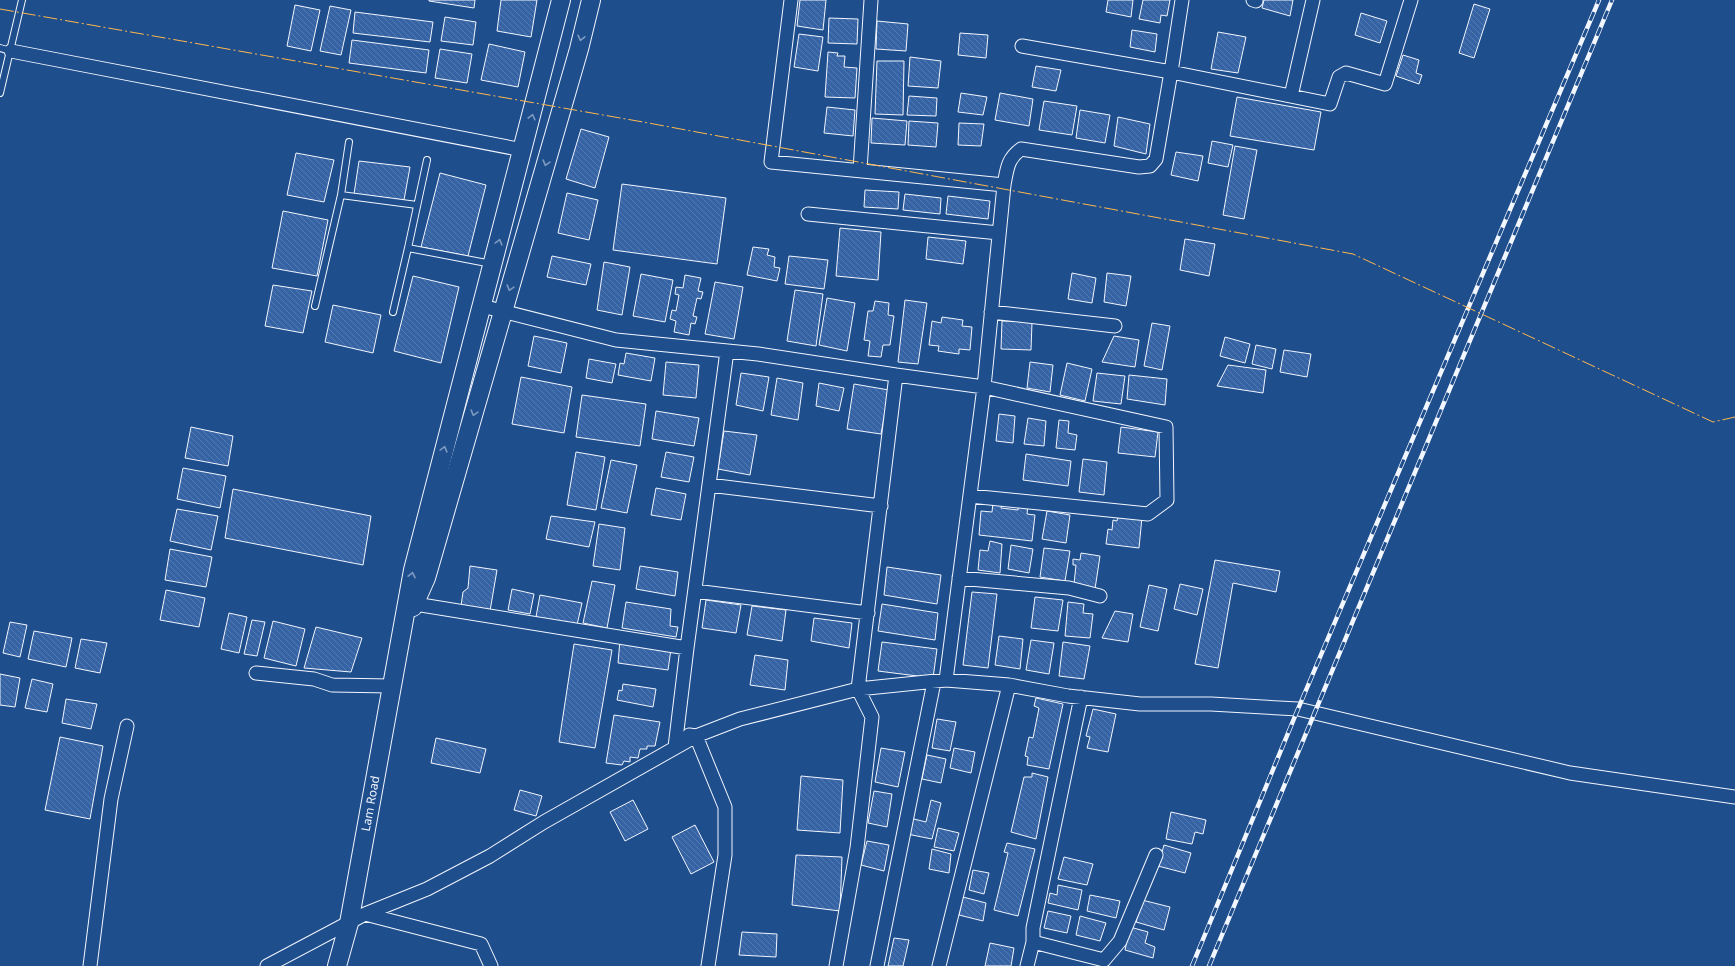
<svg xmlns="http://www.w3.org/2000/svg" width="1735" height="966" font-family="'Noto Sans',sans-serif">
  <style>
    .building { fill: url(#building-back-hatch); stroke: #f2f6ff }
    .lines { fill: none; stroke-linecap: round; stroke-linejoin: round }
    .lane-casing { stroke: #f2f6ff; stroke-width: 8 }
    .street-casing { stroke: #f2f6ff; stroke-width: 15 }
    .secondary-casing { stroke: #f2f6ff; stroke-width: 20 }
    .lane { stroke: #1f4e8c; stroke-width: 6 }
    .street { stroke: #1f4e8c; stroke-width: 13 }
    .secondary { stroke: #1f4e8c; stroke-width: 18 }
    .rail-casing { stroke: #f2f6ff; stroke-width: 4.5 }
    .rail { stroke: #1f4e8c; stroke-width: 3; stroke-dasharray: 9; stroke-linecap: butt }
    .power { stroke: #ffb74d; stroke-width: 1; stroke-dasharray: 14 3 2 3; stroke-linecap: butt }
    .oneway { stroke: #7e9ac0 }
    .labels { text-anchor: middle; stroke-width: 3; stroke-linejoin: round; paint-order: stroke }
    .street-label { font-size: 12px; fill: #f2f6ff; stroke: #1f4e8c }
  </style>
  <defs>
    <pattern id="building-back-hatch" width="6" height="6" patternUnits="userSpaceOnUse"><rect width="6" height="6" fill="#3563a3"/><path d="M-1 5l2 2M0 0l6 6M5-1l2 2" fill="none" stroke="#537ab1"/></pattern>
  </defs>
  <rect width="100%" height="100%" fill="#1f4e8c"/>
  <!-- building -->
  <path class="building" d="M429,0H475L474,8L429,1Z
    M501,0H537L531,37L497,31Z
    M800,0H826L823,30L797,26Z
    M1108,0H1133L1131,17L1106,12Z
    M1143,0H1170L1167,16L1161,15L1160,23L1139,19Z
    M1264,0H1293L1290,16L1262,8Z
    M1474,4L1490,9L1474,58L1459,53Z
    M295,5L320,10L311,51L287,46Z
    M330,6L351,10L341,55L320,51Z
    M355,12L433,22L430,42L353,33Z
    M1361,13L1387,21L1380,43L1355,35Z
    M445,17L476,22L473,45L441,41Z
    M829,18L858,19L857,44L828,43Z
    M877,21L908,24L906,51L876,49Z
    M1132,30L1157,34L1155,52L1130,47Z
    M1218,32L1246,37L1238,73L1211,69Z
    M960,33L988,35L986,58L958,55Z
    M799,34L823,37L818,71L794,67Z
    M352,40L429,50L426,73L349,63Z
    M489,44L525,52L518,87L481,80Z
    M440,49L472,54L467,83L435,78Z
    M828,52L838,53L837,56H845L844,67L857,68L855,98L825,97Z
    M1403,55L1419,60L1416,73L1422,75L1419,84L1396,76Z
    M910,57L941,61L938,88L908,86Z
    M877,61H904L903,115L875,114Z
    M1036,66L1061,70L1056,91L1032,87Z
    M961,93L987,97L983,115L958,112Z
    M1000,93L1033,99L1029,126L995,120Z
    M909,96L937,98L936,116L907,115Z
    M1237,97L1321,112L1314,150L1230,136Z
    M1044,101L1077,106L1072,135L1039,130Z
    M827,107L855,110L853,136L824,133Z
    M1080,110L1110,115L1105,143L1076,138Z
    M1118,117L1150,124L1146,154L1114,146Z
    M872,118L907,121L905,145L871,143Z
    M909,121L938,123L936,147L908,145Z
    M959,123L984,124L981,146L958,145Z
    M581,129L609,137L595,188L566,179Z
    M1212,141L1233,145L1228,167L1208,163Z
    M1235,146L1257,150L1244,219L1223,215Z
    M1176,152L1203,156L1198,181L1171,175Z
    M296,153L334,160L324,202L287,195Z
    M359,161L410,167L404,200L354,194Z
    M440,173L486,185L468,256L421,247Z
    M622,184L726,198L717,264L613,250Z
    M865,190L899,192L898,209L864,207Z
    M567,193L598,200L589,240L558,233Z
    M905,194L941,198L940,214L903,210Z
    M948,196L990,201L988,219L946,214Z
    M283,211L328,220L317,276L272,268Z
    M840,228L881,232L878,280L836,276Z
    M928,237L966,241L963,264L926,259Z
    M1185,239L1215,244L1209,276L1180,270Z
    M753,247L769,249L767,255L775,257L774,267L780,268L777,281L747,275Z
    M552,256L591,264L586,285L547,277Z
    M789,256L828,260L824,289L785,284Z
    M604,262L630,267L622,315L597,310Z
    M1072,273L1096,278L1092,303L1068,299Z
    M1107,273L1131,276L1126,306L1104,302Z
    M641,274L673,280L665,322L633,316Z
    M685,275L701,278L698,291L703,292L701,299L697,298L693,316L697,317L695,324L691,323L689,335L674,332L676,321L670,319L672,310L676,311L679,295L675,294L676,287L683,288Z
    M413,276L459,287L441,363L394,351Z
    M715,282L743,287L734,339L705,334Z
    M273,285L312,291L303,333L265,326Z
    M795,290L823,294L816,346L787,341Z
    M827,298L855,303L847,351L819,345Z
    M905,300L927,303L918,364L898,362Z
    M875,301L889,303L888,315L894,316L890,345H883L881,357L868,356L870,341L864,340L868,311H873Z
    M333,305L381,315L373,353L325,342Z
    M942,317L963,320L962,326L972,327L970,350L959,349V354L938,351L939,346L929,345L932,321L941,323Z
    M1002,321L1032,322L1031,350L1001,349Z
    M1152,323L1170,326L1162,370L1144,366Z
    M534,336L567,343L561,373L528,366Z
    M1114,336L1139,340L1135,367L1102,362Z
    M1225,337L1250,344L1245,363L1220,356Z
    M1256,345L1276,349L1272,369L1252,364Z
    M1284,350L1311,354L1307,377L1280,372Z
    M626,353L655,358L651,381L618,375L620,363L624,364Z
    M589,359L616,364L612,383L586,378Z
    M666,362L699,365L696,398L663,395Z
    M1030,362L1053,365L1050,392L1027,388Z
    M1067,363L1092,369L1085,401L1060,395Z
    M1228,365L1266,370L1263,393L1217,386Z
    M741,373L769,377L763,411L736,405Z
    M1097,373L1125,376L1121,404L1093,401Z
    M1129,375L1167,379L1165,405L1127,399Z
    M521,377L572,387L564,433L512,424Z
    M777,378L803,383L798,420L771,415Z
    M819,383L844,388L839,411L816,406Z
    M854,384L889,390L881,434L847,429Z
    M582,395L646,404L640,446L576,437Z
    M656,411L699,418L694,446L652,439Z
    M999,414L1015,416L1013,443L996,441Z
    M1028,418L1046,421L1044,446L1024,444Z
    M1059,420L1069,421L1068,433L1077,435L1075,450L1056,448Z
    M191,427L233,436L228,466L185,458Z
    M1121,427L1158,432L1155,457L1118,453Z
    M724,431L757,435L750,475L718,469Z
    M576,452L605,457L596,510L567,505Z
    M666,452L694,457L689,482L661,477Z
    M1026,454L1071,461L1068,486L1023,480Z
    M1083,459L1107,462L1104,495L1079,492Z
    M611,460L637,465L627,513L601,508Z
    M183,468L226,476L220,508L177,499Z
    M656,488L686,494L681,520L651,515Z
    M233,489L371,516L363,565L225,538Z
    M993,503H1002L1001,508L1018,510V504L1028,505L1027,514L1035,515L1032,541L979,535L981,511L992,512Z
    M177,509L218,516L211,550L170,541Z
    M1047,511L1070,515L1066,543L1042,539Z
    M1118,515L1142,517L1139,548L1106,544L1108,529L1112,530L1113,520L1117,521Z
    M551,516L595,522L589,547L546,539Z
    M599,524L625,528L620,570L593,566Z
    M990,541L1002,544L1000,573L978,570L980,550L988,551Z
    M1011,545L1033,549L1029,573L1008,569Z
    M1044,548L1070,551L1065,581L1040,577Z
    M170,549L212,557L206,587L165,580Z
    M1081,553L1100,556L1095,589L1074,584L1076,565H1073V559L1080,560Z
    M1215,560L1280,571L1276,592L1233,583L1218,668L1195,664Z
    M470,566L497,570L490,611L461,606L463,592L468,588Z
    M640,566L678,572L675,596L636,589Z
    M887,567L941,575L937,604L884,595Z
    M592,581L615,585L607,628L583,623Z
    M1180,584L1203,589L1197,615L1174,609Z
    M1149,585L1167,589L1158,631L1140,627Z
    M512,589L534,594L530,614L508,610Z
    M166,590L205,598L199,627L160,620Z
    M972,592L997,594L988,668L963,665Z
    M540,595L582,603L577,625L536,617Z
    M1035,597L1063,600L1058,631L1031,628Z
    M706,600L741,605L736,633L702,628Z
    M626,602L671,609L670,626L678,627L676,637L622,628Z
    M1068,602L1084,604L1083,613L1093,614L1090,638L1065,636Z
    M882,604L938,613L935,640L878,631Z
    M752,606L786,610L782,641L747,635Z
    M1115,611L1133,614L1128,642L1102,638Z
    M229,613L247,617L239,653L221,649Z
    M814,618L852,623L849,648L811,641Z
    M252,620L265,622L257,656L244,654Z
    M273,621L305,629L296,666L264,658Z
    M10,622L27,625L20,657L3,653Z
    M316,627L362,638L351,672L304,668Z
    M34,631L72,638L66,667L28,659Z
    M999,636L1023,639L1020,669L995,665Z
    M81,639L107,643L100,673L75,668Z
    M620,640L671,649L668,670L618,663Z
    M1031,640L1054,643L1049,674L1026,670Z
    M882,642L937,649L933,678L878,671Z
    M1063,642L1090,646L1084,679L1059,676Z
    M574,644L612,650L595,748L559,742Z
    M755,655L788,660L785,690L750,685Z
    M0,674L20,678L15,707L0,705Z
    M32,679L53,684L47,712L25,708Z
    M623,684L656,689L653,707L617,700L619,690L622,691Z
    M1036,698L1063,704L1049,769L1027,765L1028,757L1025,756L1029,737L1033,738L1039,708L1034,706Z
    M66,699L97,704L91,729L62,723Z
    M1093,709L1116,714L1108,752L1087,748L1090,737L1086,736Z
    M614,715L660,722L655,746H647V749H640L638,758L630,757V762L624,761L622,765L606,763Z
    M937,719L956,722L950,751L932,748Z
    M60,737L103,746L90,819L45,810Z
    M436,738L486,749L480,773L431,763Z
    M881,748L905,752L898,787L875,782Z
    M954,748L975,752L971,773L950,768Z
    M927,755L946,759L941,783L922,779Z
    M1032,773L1048,777L1036,839L1011,832L1024,777H1032Z
    M801,776L843,780L840,833L797,830Z
    M520,790L542,796L536,816L514,810Z
    M874,791L892,794L887,827L868,823Z
    M633,800L648,829L625,841L610,812Z
    M931,800L941,803L932,839L907,834L910,818L926,822Z
    M1171,812L1206,820L1203,834L1195,832L1192,844L1166,839Z
    M695,825L714,862L691,874L672,837Z
    M938,828L959,833L954,851L934,847Z
    M867,841L889,845L884,871L861,865Z
    M1007,843L1035,849L1018,916L994,910L1008,853L1004,852Z
    M1164,845L1191,853L1185,873L1158,866Z
    M932,849L951,854L949,873L929,869Z
    M796,855L842,857L840,911L792,905Z
    M1064,857L1093,864L1087,885L1058,879Z
    M973,870L989,873L984,894L969,890Z
    M1058,885L1082,890L1078,910L1048,903L1050,893L1057,895Z
    M1090,895L1120,901L1116,918L1087,911Z
    M963,897L986,903L983,921L959,915Z
    M1142,900L1170,907L1164,930L1136,922Z
    M1048,911L1071,916L1067,933L1044,928Z
    M1080,916L1106,923L1100,941L1076,935Z
    M1130,927L1148,932L1145,943L1155,947L1153,958L1125,950Z
    M742,932L777,934L776,957L739,955Z
    M894,938L909,940L903,966H888Z
    M990,943L1014,948L1011,966H985Z"/>
  <g class="lines">
    <!-- lane casing -->
    <g class="lane-casing">
      <path id="lane" d="M0,48L11,51
        M0,93L22,0
        M349,142L341,195L417,205
        M427,160L408,248L492,264
        M315,306L341,195
        M393,312L408,248"/>
    </g>
    <!-- street casing -->
    <g class="street-casing">
      <path id="street" d="M791,0L771,162L1004,185
        M1253,0L1256,1
        M1022,46L1171,72L1182,0
        M11,51L523,150
        M1291,96L1313,0
        M860,170L871,0
        M808,214L999,233
        M482,306L616,340L758,354L896,375L858,689L872,717L857,848L836,966
        M991,312L1115,326
        M896,375L984,387L1166,427L1167,500L1148,514L970,496
        M709,485L881,506
        M959,578L1069,588L1100,596
        M695,591L868,613
        M415,604L687,648
        M256,673L314,679L332,685L391,686
        M946,680L984,387L1004,185C1007,170 1007,159 1021,149L1139,167L1150,166L1156,159L1171,72L1330,104L1339,77L1346,73L1385,84L1411,0
        M689,735L696,736L725,807V855L708,966
        M675,747L687,648L727,351
        M365,914L481,944L491,966
        M1033,942L1104,960L1120,941L1156,855
        M90,966L111,799L127,726
        M267,966L365,914L427,889L490,856L544,822L696,736L740,719L858,689L946,680L1009,685L1068,696L1140,704H1211L1298,709L1570,773L1735,797
        M877,966L934,682
        M939,966L1009,685
        M1027,966L1033,942V928L1081,697"/>
    </g>
    <!-- secondary casing -->
    <g class="secondary-casing">
      <g id="secondary">
        <path d="M413,607L426,578L579,49L591,0"/>
        <path id="s1" d="M337,966L349,923L413,570L561,0"/>
      </g>
    </g>
    <!-- lane -->
    <use href="#lane" class="lane"/>
    <!-- street -->
    <use href="#street" class="street"/>
    <!-- secondary -->
    <use href="#secondary" class="secondary"/>
    <!-- rail casing -->
    <g class="rail-casing">
      <path id="rail" d="M1192,966L1298,709L1599,0
        M1209,966L1612,0"/>
    </g>
    <!-- rail -->
    <use href="#rail" class="rail"/>
    <!-- power -->
    <path class="power" d="M0,9L643,122L1353,254L1713,422L1735,417"/>
  </g>
  <!-- one-way arrows -->
  <defs><path id="oneway-chevron" d="M-2-3.5L2.5 0L-2 3.5" fill="none" stroke-width="1.6" stroke-linecap="round" stroke-linejoin="round"/></defs>
  <g class="oneway">
    <use href="#oneway-chevron" transform="translate(581 38) rotate(104)"/>
    <use href="#oneway-chevron" transform="translate(532 117) rotate(-76)"/>
    <use href="#oneway-chevron" transform="translate(546 163) rotate(106)"/>
    <use href="#oneway-chevron" transform="translate(499 242) rotate(-75)"/>
    <use href="#oneway-chevron" transform="translate(510 288) rotate(106)"/>
    <use href="#oneway-chevron" transform="translate(474 413) rotate(106)"/>
    <use href="#oneway-chevron" transform="translate(444 449) rotate(-75)"/>
    <use href="#oneway-chevron" transform="translate(412 575) rotate(-78)"/>
  </g>
  <g class="labels">
    <!-- street labels -->
    <g class="street-label">
      <text dy="4" stroke="none"><textPath href="#s1" startOffset="166">Lam Road</textPath></text>
    </g>
  </g>
</svg>
